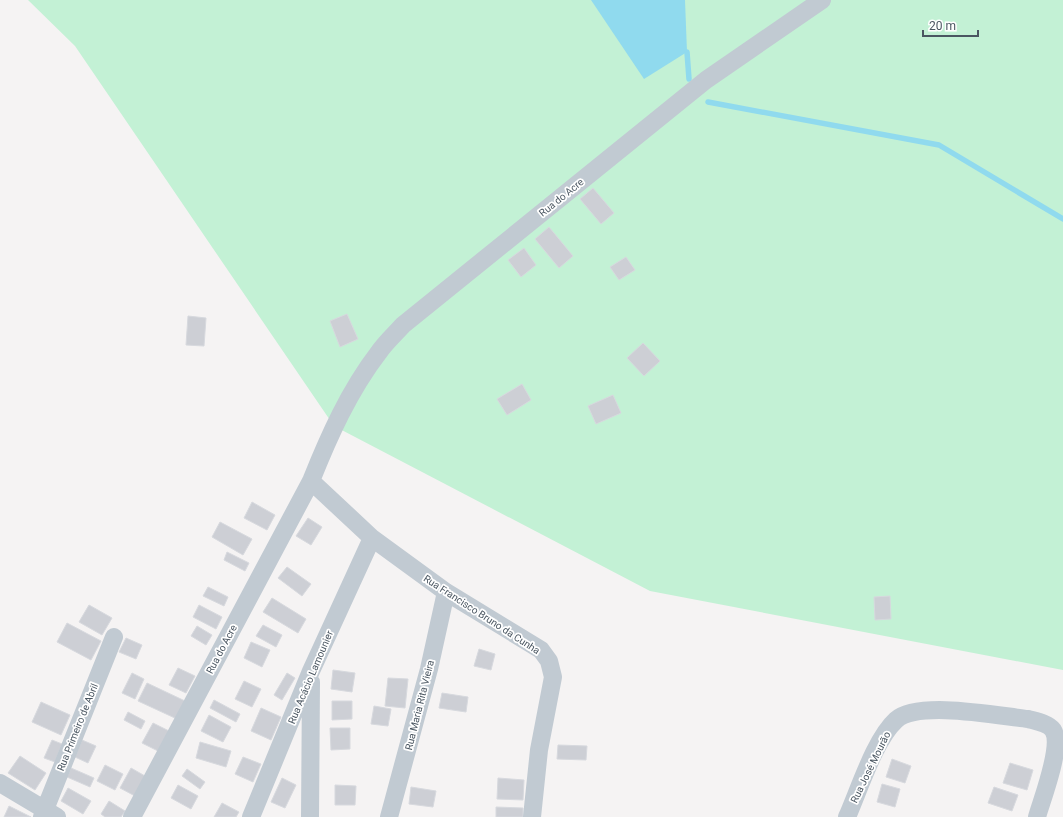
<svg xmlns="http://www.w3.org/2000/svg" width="1063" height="817" font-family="Roboto,sans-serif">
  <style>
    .green { fill: #c3f1d5 }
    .water { fill: #90daee }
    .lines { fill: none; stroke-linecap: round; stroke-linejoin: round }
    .stream { stroke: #90daee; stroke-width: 5.5 }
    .building { fill: #cdcfd5; stroke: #d7d9de }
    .minor { stroke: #c1cad2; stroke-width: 18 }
    .labels { text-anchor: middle; stroke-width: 3.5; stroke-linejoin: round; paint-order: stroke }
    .street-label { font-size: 10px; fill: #4a5661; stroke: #fff }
  </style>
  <rect width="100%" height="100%" fill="#f5f3f3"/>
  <!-- green -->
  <path class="green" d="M28,0H1063V670L650,591L334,426L75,46Z"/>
  <!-- water -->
  <path class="water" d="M591,0H685L687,52L644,79Z"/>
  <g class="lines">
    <!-- stream -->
    <path class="stream" d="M687,52L689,79
      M708,102L939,145L1063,219"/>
  </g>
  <!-- building -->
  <path class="building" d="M593,188L614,213L601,224L580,199Z
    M549,227L573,256L559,268L535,239Z
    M524,248L536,265L521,277L508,260Z
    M626,257L635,270L619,280L610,267Z
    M347,314L358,339L340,347L330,321Z
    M188,316L206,318L204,346L186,345Z
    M643,343L660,361L644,376L627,358Z
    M522,384L531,400L507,415L497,399Z
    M613,395L621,413L596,424L588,406Z
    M252,502L275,515L267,530L244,518Z
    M308,518L322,527L311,545L296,536Z
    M220,522L252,539L243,555L212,537Z
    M227,552L249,563L245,571L224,560Z
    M287,567L311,584L302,596L278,578Z
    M208,587L228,597L224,606L203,596Z
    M890,596L891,619L875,620L874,597Z
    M272,598L306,619L298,633L263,612Z
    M89,605L112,618L102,635L79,622Z
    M199,605L222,617L216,629L193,617Z
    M67,623L101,641L91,660L57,642Z
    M263,625L282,635L276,647L256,636Z
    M197,626L212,635L206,645L191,636Z
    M126,638L142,645L136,659L119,652Z
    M251,642L270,650L262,667L244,658Z
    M479,649L495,654L491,670L474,666Z
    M178,668L195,676L186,693L169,685Z
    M333,670L355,673L352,692L331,689Z
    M132,673L144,679L135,699L122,693Z
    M287,673L295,678L282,700L274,695Z
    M388,678L408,679L405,708L385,706Z
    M244,681L261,689L252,707L235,699Z
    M147,683L185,701L177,719L138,701Z
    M442,693L468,697L466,712L439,708Z
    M214,700L240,714L236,722L210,708Z
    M332,701H352V719L332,720Z
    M41,702L70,715L61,735L32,722Z
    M374,706L391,709L388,726L371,724Z
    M261,708L281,717L271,740L251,731Z
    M128,712L145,721L141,729L124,720Z
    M209,715L231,727L223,742L201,731Z
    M153,723L169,731L158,751L142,743Z
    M330,728H350V749L331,750Z
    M52,740L62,744L55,762L44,758Z
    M82,740L96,746L88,763L75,757Z
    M200,742L231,751L226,767L196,758Z
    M558,745L587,746L586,760L557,759Z
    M20,756L46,773L35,790L8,773Z
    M243,757L261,764L253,782L235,774Z
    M892,759L911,766L905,783L886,777Z
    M1010,763L1033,770L1027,790L1003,783Z
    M105,765L123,774L115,790L97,781Z
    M71,768L94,778L90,787L67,777Z
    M131,768L145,776L135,796L120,788Z
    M187,769L205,782L200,789L182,776Z
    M282,778L296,785L285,808L271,802Z
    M498,778L524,780L523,800L497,799Z
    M882,784L900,789L895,807L877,802Z
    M178,785L198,796L191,809L171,798Z
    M335,785L356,786L355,805H335Z
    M411,787L436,791L433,807L409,804Z
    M994,787L1018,795L1012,811L988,803Z
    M68,788L91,801L83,814L61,801Z
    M109,801L125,811L121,817H105L101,814Z
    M222,803L239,812L236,817H214Z
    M9,806L31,817H4Z
    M496,807L523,808V817H496Z"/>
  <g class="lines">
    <!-- minor -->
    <path class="minor" d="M311,481L372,538L446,592L541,650L549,661L553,677L539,750L532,817
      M0,783L57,817
      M42,817L114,637
      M132,817L311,481C329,436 349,391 379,352C386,342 395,334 403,325L706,80L822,0
      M251,817L311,671L372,538
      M310,817L311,682
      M389,817L429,669L446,592
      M847,817C859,790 875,739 896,720C918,700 999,716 1028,719C1035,721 1048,723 1053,730C1063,746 1042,799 1037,817"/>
  </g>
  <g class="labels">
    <!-- street labels -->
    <g class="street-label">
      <text transform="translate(561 197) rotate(-39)" y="4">Rua do Acre</text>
      <text transform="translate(482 614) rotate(33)" y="4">Rua Francisco Bruno da Cunha</text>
      <text transform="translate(221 649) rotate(-62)" y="4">Rua do Acre</text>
      <text transform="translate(310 677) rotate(-67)" y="4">Rua Acácio Lamounier</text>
      <text transform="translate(419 705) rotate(-76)" y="4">Rua Maria Rita Vieira</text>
      <text transform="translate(77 727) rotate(-68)" y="4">Rua Primeiro de Abril</text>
      <text transform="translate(870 767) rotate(-64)" y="4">Rua José Mourão</text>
    </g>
  </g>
  <!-- scale -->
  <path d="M923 30v6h55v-6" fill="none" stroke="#4a5661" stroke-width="2"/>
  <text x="929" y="30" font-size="12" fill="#4a5661" stroke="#ffffff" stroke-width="3" paint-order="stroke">20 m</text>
</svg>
